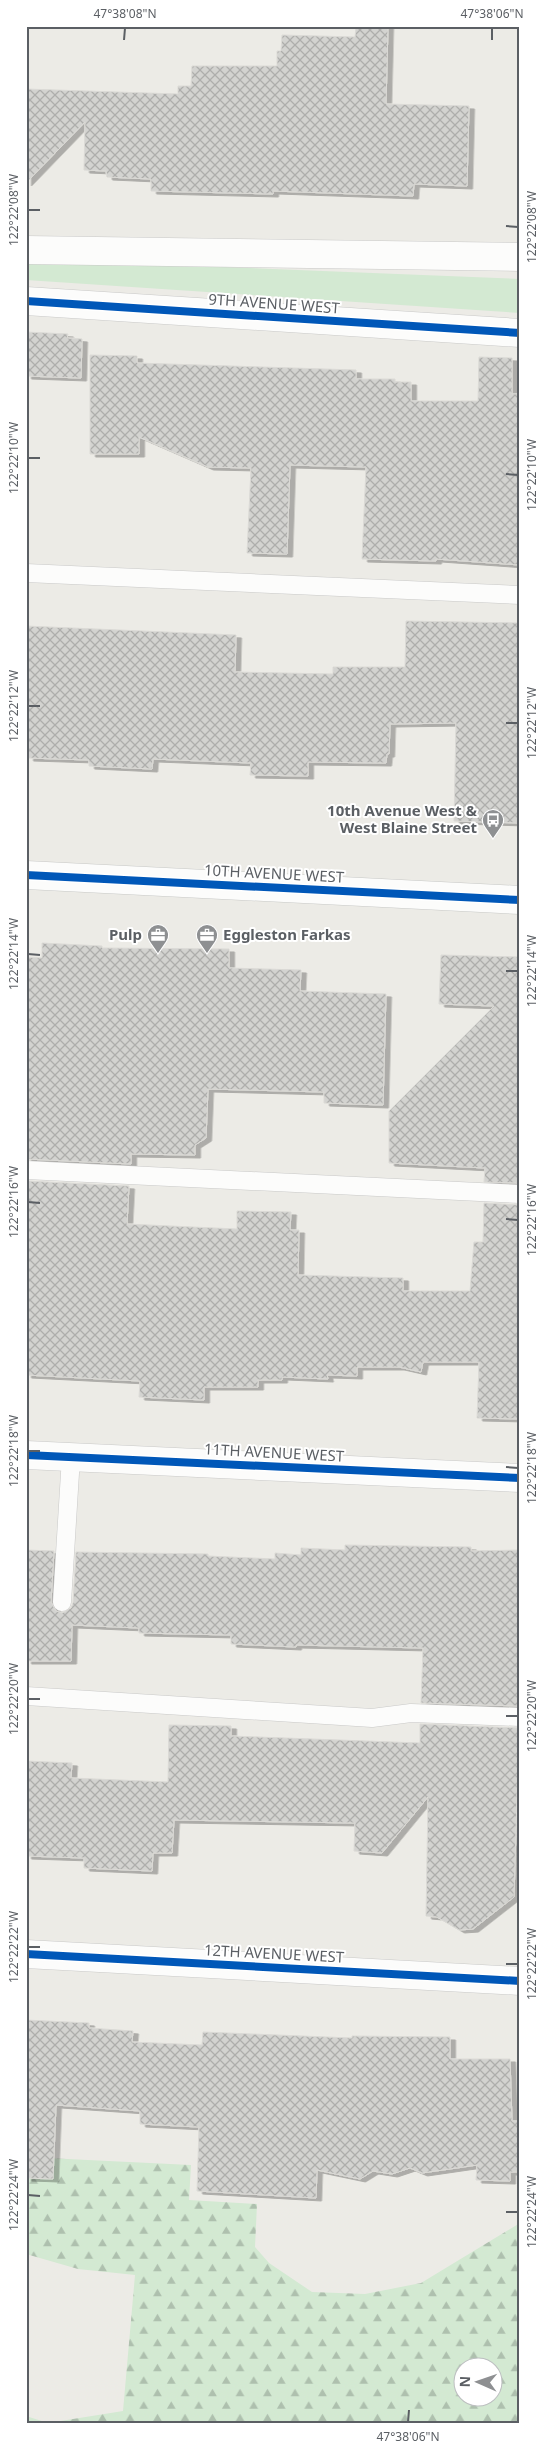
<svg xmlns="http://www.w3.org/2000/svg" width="546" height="2450" font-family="'Noto Sans',sans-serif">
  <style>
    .green { fill: #d3e9d2 }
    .forest { fill: url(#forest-firs); fill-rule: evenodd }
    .building { fill: url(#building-cross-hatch); stroke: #dbdad6; filter: url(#shadow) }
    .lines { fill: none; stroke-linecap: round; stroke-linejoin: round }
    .lane-casing { stroke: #c9c9c8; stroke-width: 19 }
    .street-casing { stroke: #c9c9c8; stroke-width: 29 }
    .secondary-casing { stroke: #c7c8c6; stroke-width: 29 }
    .lane { stroke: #fcfcfb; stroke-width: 18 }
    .street { stroke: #fcfcfb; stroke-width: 28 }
    .secondary { stroke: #fcfcfb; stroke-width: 28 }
    .cycleway-casing { stroke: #fff; stroke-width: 11 }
    .cycleway { stroke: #0057b8; stroke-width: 8 }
    .ticks { fill: none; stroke: #5b5f64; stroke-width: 2 }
    .labels { text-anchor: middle; stroke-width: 4; stroke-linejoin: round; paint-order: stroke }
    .street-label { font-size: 15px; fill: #5b5f64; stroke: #fff }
    .poi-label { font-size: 15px; font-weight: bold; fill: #5b5f64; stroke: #fff; text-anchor: end }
    .neatline { fill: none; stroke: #5b5f64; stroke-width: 2 }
    .ticks-label { font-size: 12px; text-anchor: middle; fill: #5b5f64 }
  </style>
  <defs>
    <pattern id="forest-firs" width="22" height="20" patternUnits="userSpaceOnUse" patternTransform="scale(1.25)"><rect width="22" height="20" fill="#d3e9d2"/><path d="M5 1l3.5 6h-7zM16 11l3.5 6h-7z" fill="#aec0ae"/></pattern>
    <pattern id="building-cross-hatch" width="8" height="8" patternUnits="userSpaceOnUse" patternTransform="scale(1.25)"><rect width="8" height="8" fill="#d3d3d0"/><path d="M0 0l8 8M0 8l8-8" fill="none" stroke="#aeaeac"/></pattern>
    <filter id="shadow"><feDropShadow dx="5.5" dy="3" stdDeviation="0" flood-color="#0004"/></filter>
  </defs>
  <rect width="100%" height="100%" fill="#ecebe6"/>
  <!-- green -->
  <path class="green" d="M26,259L520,279V313L26,280Z"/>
  <!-- forest -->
  <path class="forest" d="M26,2157L191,2165L189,2200L257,2204L255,2247L269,2263L312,2292L365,2294L421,2283L520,2223V2424H26V2416L48,2423L123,2411L135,2275L78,2269L26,2254ZM464,2368H494V2398H464Z"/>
  <!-- building -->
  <path class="building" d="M356,26H388L386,104L469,106L467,186L414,184L413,196L273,191V194L151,191V179L107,177L106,171L84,170L85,122L26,183V89L178,94V86H191L192,66H277V51H281L282,35L355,37Z
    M26,332L68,334L67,338L82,339L81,378L26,376Z
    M90,355L137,356V363L356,370V379H395V382H411V401H478L479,357L512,358V394H520V565L436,559V561L362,559L366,467L290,465L287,554L247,553L251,468L208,467L139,437V454H90Z
    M406,621L520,623V823L454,821L456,723L390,724L389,754H387L386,763L308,762V776L250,775L251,763L153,759L152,769L89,766V760L28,758L29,744H26V626L236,635L235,672L333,674V667H405Z
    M42,943L102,946V948L229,949V968L301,970L300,991L386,994L383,1105L324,1103V1092L208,1089L206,1138L195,1145V1155L131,1154V1164L26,1159V957L42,958Z
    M441,955L520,957V1183L484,1182L485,1168L389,1163V1111L494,1006L439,1004Z
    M26,1181L129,1186L127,1224L237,1229V1211L291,1212L290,1230H299L298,1275L403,1278V1291H470L474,1242H483L484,1203L520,1205V1419L477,1418L479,1362H423L421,1372L399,1367H357V1376L327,1375L328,1379L282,1377V1380H258V1387H204V1400L139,1397L140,1381L26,1375Z
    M345,1545L471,1547V1551L520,1550L519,1706L421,1703L423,1648L296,1645V1647L231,1644V1635L139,1633V1628L72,1625L71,1661H26V1550L54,1551L51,1602L56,1611L62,1613L71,1608L73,1603L76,1552L208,1554V1556L275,1559V1553L301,1555V1548L345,1550Z
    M420,1724L519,1728L514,1897L473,1929L459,1930L437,1917L426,1916L428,1797L382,1853L354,1851L355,1823L174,1820L172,1853H153L152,1871L84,1868V1858L26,1856V1761L72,1763L71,1778L168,1782L169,1725L231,1726V1736L420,1743Z
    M26,2020L89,2023V2028L133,2031L132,2042L202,2045L203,2032L352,2038V2036L450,2037V2059H510L512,2121H520V2172H510V2181L476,2180L477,2165L422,2173L410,2168L392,2174L373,2171L360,2179L317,2170L316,2198L197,2191L199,2127L140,2124V2111L56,2105L53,2179L26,2178Z"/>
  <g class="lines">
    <!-- lane casing -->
    <g class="lane-casing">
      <path id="lane" d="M26,573L520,595
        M26,1170L520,1194
        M62,1602L71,1457
        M26,1696L372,1718L411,1713L520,1717"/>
    </g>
    <!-- street casing -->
    <g class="street-casing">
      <path id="street" d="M26,250L520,257
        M26,301L520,333
        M26,1455L520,1478
        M26,1954L520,1981"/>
    </g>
    <!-- secondary casing -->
    <g class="secondary-casing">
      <path id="secondary" d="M26,875L520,900"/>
    </g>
    <!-- lane -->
    <use href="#lane" class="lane"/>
    <!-- street -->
    <use href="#street" class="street"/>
    <!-- secondary -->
    <use href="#secondary" class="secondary"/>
    <!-- cycleway casing -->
    <g class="cycleway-casing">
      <path id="cycleway" d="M26,301L520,333
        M26,875L520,900
        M26,1455L520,1478
        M26,1954L520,1981"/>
    </g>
    <!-- cycleway -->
    <use href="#cycleway" class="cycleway"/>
  </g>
  <!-- ticks -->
  <path class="ticks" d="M124,40L125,28M492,40V28M28,210H40M506,226L518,227M28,458H40M506,474L518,475M28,706H40M506,723H518M28,954L40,955M506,971H518M28,1202L40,1203M506,1219L518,1220M28,1451H40M506,1467L518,1468M28,1699H40M506,1716H518M28,1947H40M506,1964H518M28,2195L40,2196M506,2212H518M408,2422L409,2410"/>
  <!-- icons -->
  <defs>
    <g id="bus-pin" transform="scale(1.125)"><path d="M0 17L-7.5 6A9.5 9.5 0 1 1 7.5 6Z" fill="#8e9092" stroke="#fff"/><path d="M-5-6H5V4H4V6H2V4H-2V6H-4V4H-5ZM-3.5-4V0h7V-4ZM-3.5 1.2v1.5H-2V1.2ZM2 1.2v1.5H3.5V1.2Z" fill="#fff"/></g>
    <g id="office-pin" transform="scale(1.125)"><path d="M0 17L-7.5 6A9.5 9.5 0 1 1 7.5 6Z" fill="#8e9092" stroke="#fff"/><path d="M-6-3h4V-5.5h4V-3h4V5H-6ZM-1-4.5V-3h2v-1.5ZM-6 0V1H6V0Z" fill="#fff"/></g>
  </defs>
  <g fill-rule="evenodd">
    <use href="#bus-pin" x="493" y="820"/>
    <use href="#office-pin" x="158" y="935"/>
    <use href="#office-pin" x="207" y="935"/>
  </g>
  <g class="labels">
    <!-- street labels -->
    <g class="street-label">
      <text transform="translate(274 304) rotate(4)" y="5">9TH AVENUE WEST</text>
      <text transform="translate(274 874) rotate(3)" y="5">10TH AVENUE WEST</text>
      <text transform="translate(274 1453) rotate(3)" y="5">11TH AVENUE WEST</text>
      <text transform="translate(274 1954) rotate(3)" y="5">12TH AVENUE WEST</text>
    </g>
    <!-- poi labels -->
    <g class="poi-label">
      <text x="477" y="816">10th Avenue West &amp;<tspan x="477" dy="17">West Blaine Street</tspan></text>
      <text x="142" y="940">Pulp</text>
      <text x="223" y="940" text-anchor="start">Eggleston Farkas</text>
    </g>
  </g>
  <!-- border -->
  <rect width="546" height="2450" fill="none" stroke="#ffffff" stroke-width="55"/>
  <!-- north arrow -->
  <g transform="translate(478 2382) rotate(272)"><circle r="24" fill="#ffffff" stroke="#bdbfc1"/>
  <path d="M0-4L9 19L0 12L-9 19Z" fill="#8e9092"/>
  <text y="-8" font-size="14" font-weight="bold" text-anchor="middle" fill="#5b5f64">N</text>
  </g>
  <rect x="28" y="28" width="490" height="2394" class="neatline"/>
  <g class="ticks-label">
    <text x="125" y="18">47°38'08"N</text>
    <text x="492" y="18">47°38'06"N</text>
    <text transform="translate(14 210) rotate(-90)" y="4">122°22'08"W</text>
    <text transform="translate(532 227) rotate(-90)" y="4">122°22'08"W</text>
    <text transform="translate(14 458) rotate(-90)" y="4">122°22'10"W</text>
    <text transform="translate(532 475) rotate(-90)" y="4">122°22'10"W</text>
    <text transform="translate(14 706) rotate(-90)" y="4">122°22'12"W</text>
    <text transform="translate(532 723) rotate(-90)" y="4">122°22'12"W</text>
    <text transform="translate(14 954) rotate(-90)" y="4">122°22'14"W</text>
    <text transform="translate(532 971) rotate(-90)" y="4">122°22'14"W</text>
    <text transform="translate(14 1202) rotate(-90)" y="4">122°22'16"W</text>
    <text transform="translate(532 1220) rotate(-90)" y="4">122°22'16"W</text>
    <text transform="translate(14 1451) rotate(-90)" y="4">122°22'18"W</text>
    <text transform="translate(532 1468) rotate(-90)" y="4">122°22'18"W</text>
    <text transform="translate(14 1699) rotate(-90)" y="4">122°22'20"W</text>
    <text transform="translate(532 1716) rotate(-90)" y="4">122°22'20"W</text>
    <text transform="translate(14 1947) rotate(-90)" y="4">122°22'22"W</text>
    <text transform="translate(532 1964) rotate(-90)" y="4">122°22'22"W</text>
    <text transform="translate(14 2195) rotate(-90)" y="4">122°22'24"W</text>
    <text transform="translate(532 2212) rotate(-90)" y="4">122°22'24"W</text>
    <text x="408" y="2441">47°38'06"N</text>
  </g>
</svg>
